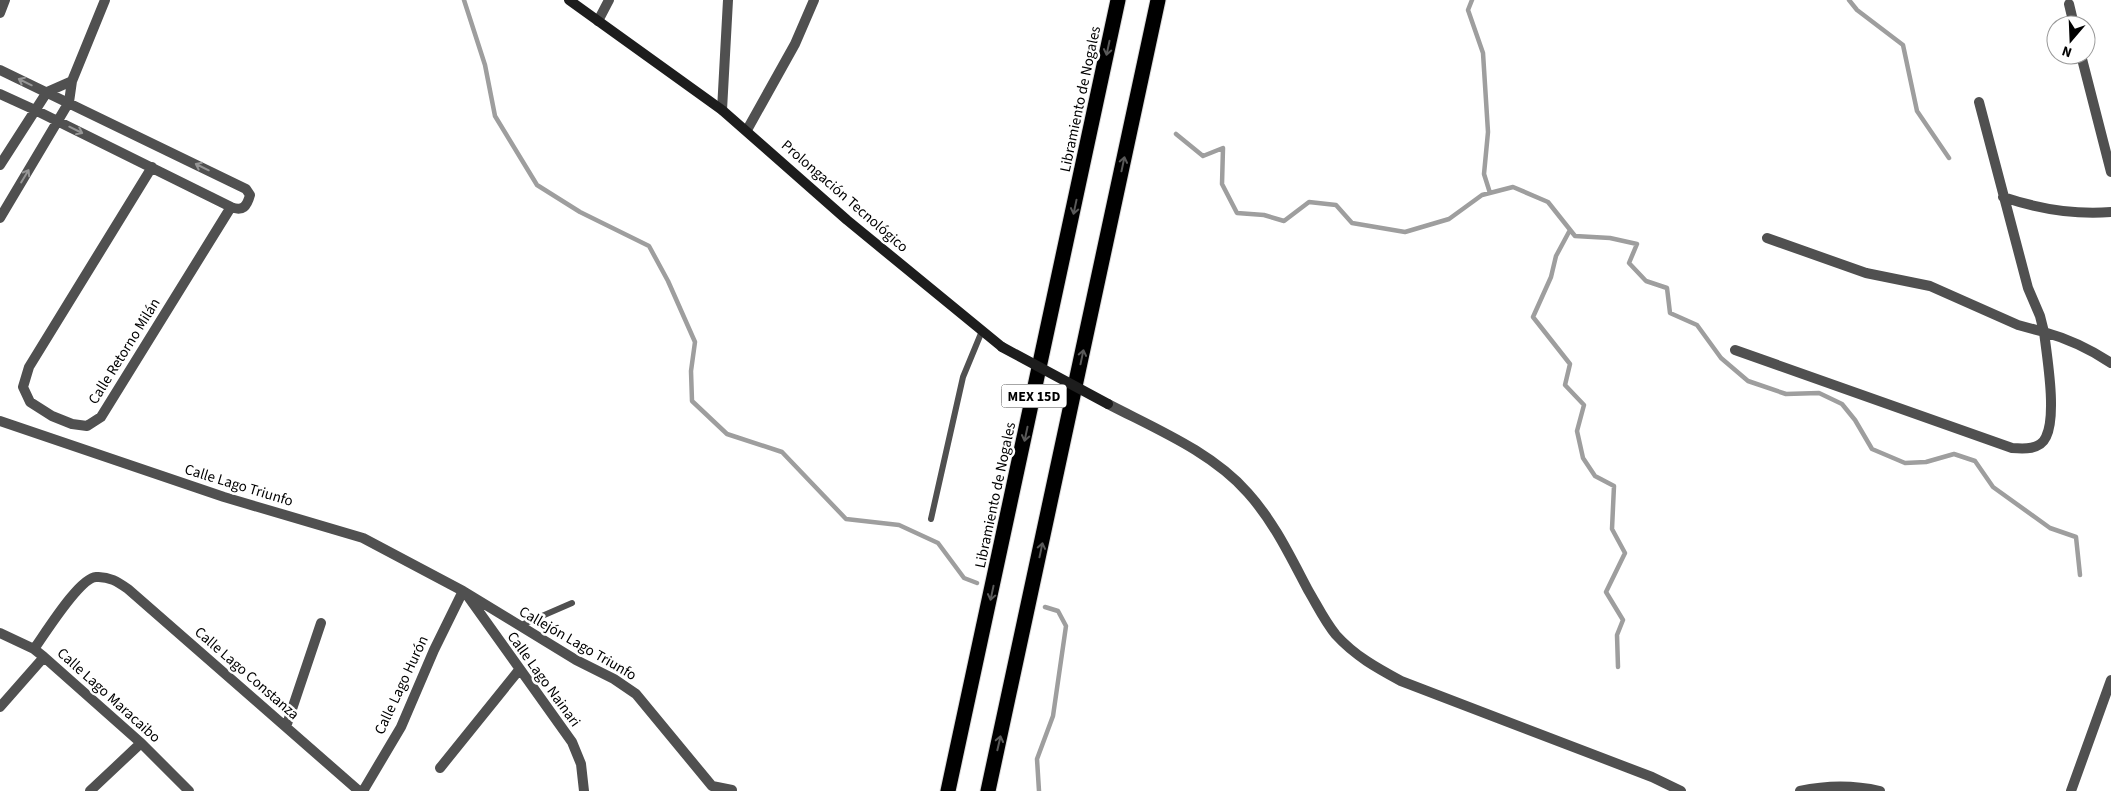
<svg xmlns="http://www.w3.org/2000/svg" width="2111" height="791" font-family="'Source Sans 3',sans-serif">
  <style>
    .lines { fill: none; stroke-linecap: round; stroke-linejoin: round }
    .stream { stroke: #9e9e9e; stroke-width: 4.5 }
    .highway-casing { stroke: #dbdbdb; stroke-width: 17 }
    .lane { stroke: #505050; stroke-width: 6 }
    .street { stroke: #505050; stroke-width: 10 }
    .secondary { stroke: #1d1d1d; stroke-width: 10 }
    .highway { stroke: #000; stroke-width: 15 }
    .secondary-bridge { stroke: #1d1d1d; stroke-width: 10 }
    .oneway { stroke: #595959 }
    .oneway2 { stroke: #969696 }
    .labels { text-anchor: middle; stroke-width: 5; stroke-linejoin: round; paint-order: stroke }
    .shield { fill: #fff; stroke: #4c4c4c; stroke-width: 1 }
    .shield-label { font-size: 14px; font-weight: bold; fill: #000 }
    .street-label { font-size: 15px; fill: #000; stroke: #fff }
  </style>
  <rect width="100%" height="100%" fill="#fff"/>
  <g class="lines">
    <!-- stream -->
    <path class="stream" d="M464,0L485,65L495,116L537,185L580,212L649,246L668,281L695,342L691,371L692,401L727,434L782,452L846,519L899,525L938,543L964,578L977,583
      M1472,0L1468,10L1483,53L1488,132L1484,174L1490,193
      M1849,0L1857,10L1903,45L1917,111L1949,158
      M1176,134L1203,156L1223,148L1222,184L1237,213L1264,215L1284,221L1309,202L1336,205L1352,223L1405,232L1449,219L1482,195L1513,187L1548,202L1575,236L1610,238L1637,244L1629,263L1646,281L1667,288L1670,313L1697,325L1721,358L1748,381L1786,394L1819,393L1842,404L1855,420L1872,449L1905,463L1926,462L1954,454L1975,461L1993,487L2050,528L2076,537L2080,575
      M1570,230L1556,256L1551,277L1533,317L1570,364L1565,385L1584,405L1577,431L1583,458L1595,476L1614,486L1612,529L1625,553L1606,592L1623,620L1617,635L1618,667
      M1039,791L1037,759L1053,716L1066,626L1058,611L1045,607"/>
    <!-- highway casing -->
    <g class="highway-casing">
      <path id="highway" d="M948,791L1118,0
        M988,791L1158,0"/>
    </g>
    <!-- lane -->
    <path class="lane" d="M931,519L963,377L982,331
      M519,626L572,603"/>
    <!-- street -->
    <path class="street" d="M2069,4L2074,25
      M0,13L5,0
      M598,21L609,0
      M2081,55L2111,172
      M0,70L246,189L250,195C247,206 243,212 231,207L35,110L0,94
      M1979,102L2028,288L2040,316L2044,332C2069,339 2090,349 2111,363
      M722,110L728,0
      M747,130L795,44L814,0
      M0,165L47,92L72,81
      M152,167L29,367L23,387L30,402L52,416L72,424L87,426L101,417L231,207
      M2003,197C2039,209 2074,215 2111,212
      M0,218L69,102L72,81L105,0
      M1735,350L2012,448C2024,449 2040,450 2046,437C2057,415 2047,357 2044,332L2018,325L1930,286L1866,273L1767,238
      M1108,404C1156,429 1212,452 1248,493C1274,522 1290,556 1308,590C1317,605 1325,622 1336,635C1355,656 1377,668 1401,681L1652,777L1681,791
      M0,421L224,497L363,538L463,591L576,660L614,679L636,694L712,786L732,790
      M467,595L572,742L581,764L584,791
      M0,633L34,649L44,657L141,743L189,791
      M34,649C45,634 79,578 96,577C109,576 118,582 128,589L359,791
      M0,707L44,657
      M286,727L321,623
      M440,768L519,670
      M90,791L141,743
      M363,791L401,727L434,650L463,591
      M1800,791C1827,785 1854,785 1880,791
      M2071,791L2111,680"/>
    <!-- secondary -->
    <path class="secondary" d="M569,0L722,110L847,220L1002,347"/>
    <!-- highway -->
    <use href="#highway" class="highway"/>
    <!-- secondary-bridge -->
    <path class="secondary-bridge" d="M1002,347L1108,404"/>
  </g>
  <!-- one-way arrows -->
  <defs><path id="oneway-shaft" d="M-6 0H5M1.5-3L5.5 0L1.5 3" fill="none" stroke-width="1.6" stroke-linecap="round" stroke-linejoin="round" transform="scale(1.25)"/></defs>
  <g class="oneway">
    <use href="#oneway-shaft" transform="translate(1108 48) rotate(102)"/>
    <use href="#oneway-shaft" transform="translate(1123 164) rotate(-78)"/>
    <use href="#oneway-shaft" transform="translate(1075 207) rotate(102)"/>
    <use href="#oneway-shaft" transform="translate(1082 357) rotate(-78)"/>
    <use href="#oneway-shaft" transform="translate(1026 434) rotate(102)"/>
    <use href="#oneway-shaft" transform="translate(1041 550) rotate(-78)"/>
    <use href="#oneway-shaft" transform="translate(992 593) rotate(102)"/>
    <use href="#oneway-shaft" transform="translate(999 743) rotate(-77)"/>
  </g>
  <g class="oneway2">
    <use href="#oneway-shaft" transform="translate(25 82) rotate(-154)"/>
    <use href="#oneway-shaft" transform="translate(76 130) rotate(26)"/>
    <use href="#oneway-shaft" transform="translate(202 167) rotate(-154)"/>
    <use href="#oneway-shaft" transform="translate(25 176) rotate(-59)"/>
  </g>
  <g class="labels">
    <!-- shield labels -->
    <rect class="shield" x="1001.5" y="384.5" width="65" height="23" rx="4"/>
    <g class="shield-label">
      <text x="1034" y="401">MEX 15D</text>
    </g>
    <!-- street labels -->
    <g class="street-label">
      <text transform="translate(1080 99) rotate(-78)" y="5">Libramiento de Nogales</text>
      <text transform="translate(845 196) rotate(41)" y="5">Prolongación Tecnológico</text>
      <text transform="translate(124 351) rotate(-58)" y="5">Calle Retorno Milán</text>
      <text transform="translate(239 485) rotate(17)" y="5">Calle Lago Triunfo</text>
      <text transform="translate(995 495) rotate(-78)" y="5">Libramiento de Nogales</text>
      <text transform="translate(578 643) rotate(30)" y="5">Callejón Lago Triunfo</text>
      <text transform="translate(247 673) rotate(41)" y="5">Calle Lago Constanza</text>
      <text transform="translate(544 679) rotate(54)" y="5">Calle Lago Nainari</text>
      <text transform="translate(401 685) rotate(-65)" y="5">Calle Lago Hurón</text>
      <text transform="translate(109 695) rotate(42)" y="5">Calle Lago Maracaibo</text>
    </g>
  </g>
  <!-- north arrow -->
  <g transform="translate(2071 40) rotate(199)"><circle r="24" fill="#ffffff" stroke="#999999"/>
  <path d="M0-4L9 19L0 12L-9 19Z" fill="#000000"/>
  <text y="-8" font-size="14" font-weight="bold" text-anchor="middle" fill="#000000">N</text>
  </g>
</svg>
